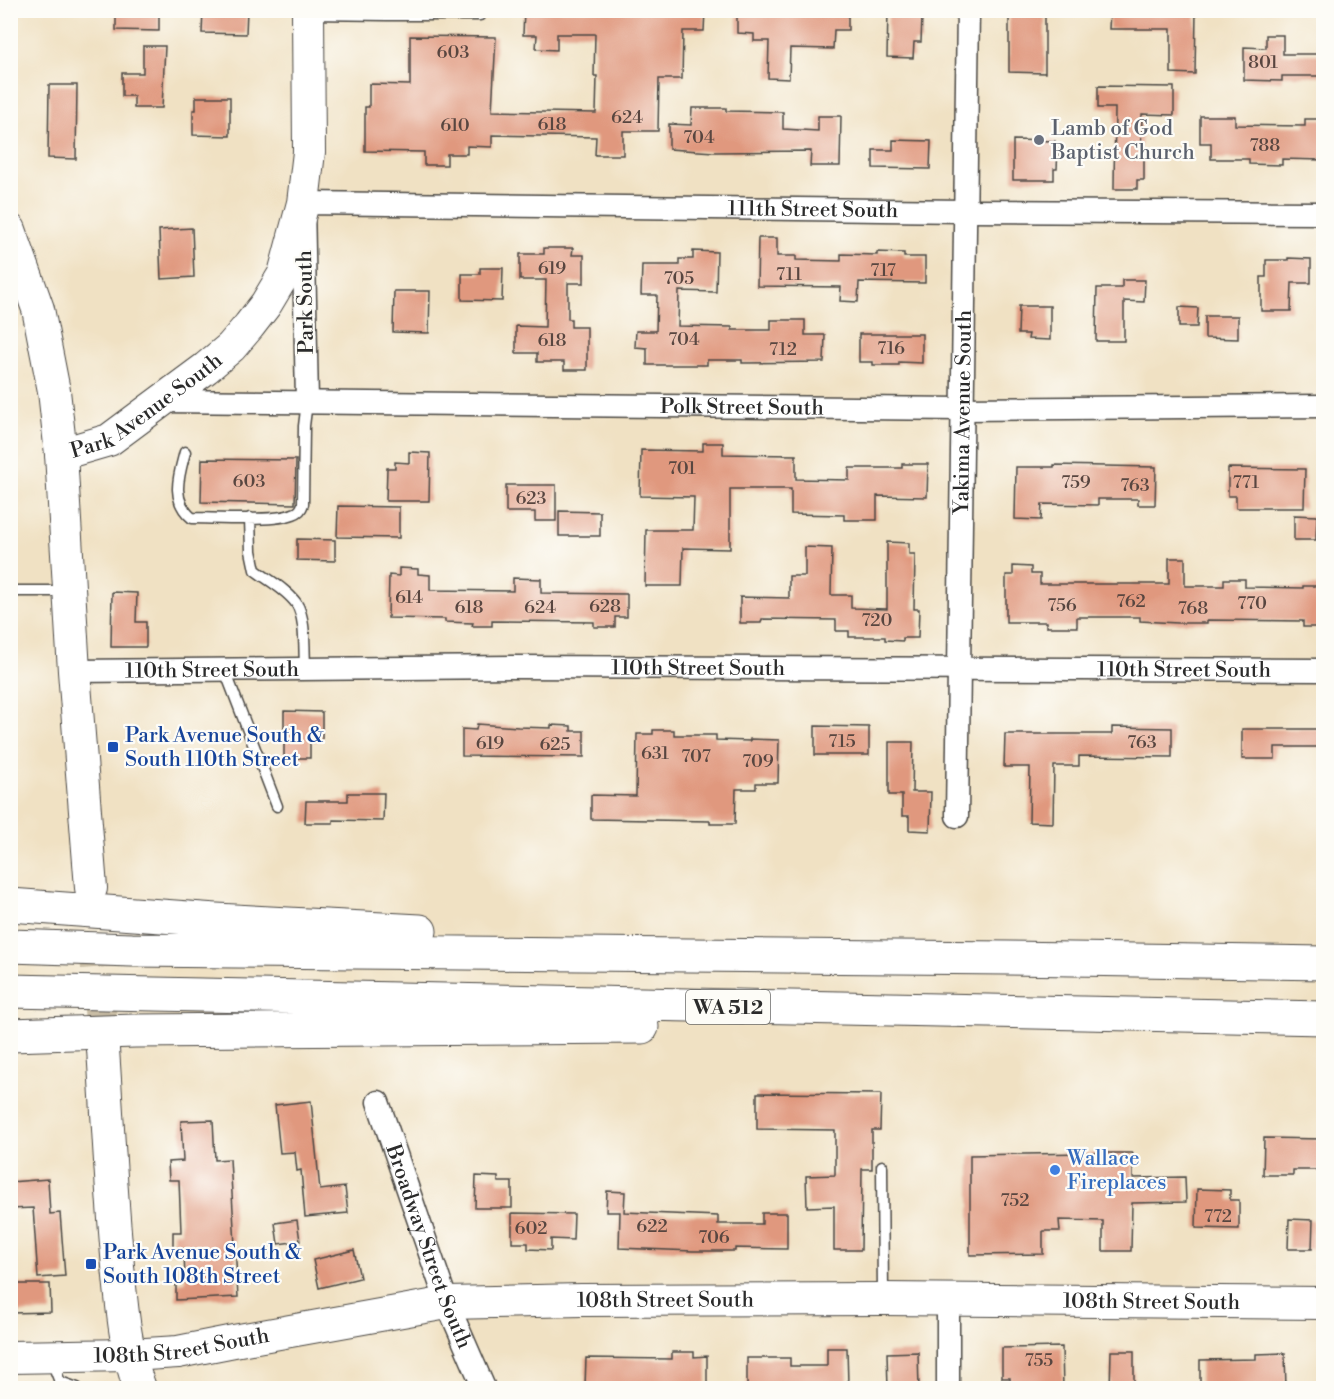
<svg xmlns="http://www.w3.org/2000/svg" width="1334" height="1399" font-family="'Libre Bodoni',serif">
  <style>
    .building { fill: #e0987e }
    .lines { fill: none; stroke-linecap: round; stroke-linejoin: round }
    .secondary-tunnel { stroke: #c9bda5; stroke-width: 32; stroke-dasharray: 32 16; stroke-linecap: butt }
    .lane-casing { stroke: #494642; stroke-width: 13 }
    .street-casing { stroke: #494642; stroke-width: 25 }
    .secondary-casing { stroke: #494642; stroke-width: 34 }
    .highway-casing { stroke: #494642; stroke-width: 35 }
    .lane { stroke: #fff; stroke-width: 10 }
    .street { stroke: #fff; stroke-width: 22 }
    .secondary { stroke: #fff; stroke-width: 32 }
    .highway { stroke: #fff; stroke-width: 33 }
    .worship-dot { fill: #6b7280; stroke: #fdfcf7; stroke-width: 2 }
    .transit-dot { fill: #1a4fb4; stroke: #fdfcf7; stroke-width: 2 }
    .shop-dot { fill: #3f7fe0; stroke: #fdfcf7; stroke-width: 2 }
    .labels { text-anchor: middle; stroke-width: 4.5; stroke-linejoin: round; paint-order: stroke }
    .number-label { font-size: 18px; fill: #584640 }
    .shield { fill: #fdfcf7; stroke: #6a6a68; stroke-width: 1.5 }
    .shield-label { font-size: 20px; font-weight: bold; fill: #2b2b2b }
    .worship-label { font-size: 21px; fill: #5b616d; stroke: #fdfcf7; text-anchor: start }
    .street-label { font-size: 21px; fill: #2b2b2b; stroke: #fdfcf7 }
    .transit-label { font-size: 21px; fill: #164399; stroke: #fdfcf7; text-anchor: start }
    .shop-label { font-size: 21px; fill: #366cbe; stroke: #fdfcf7; text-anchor: start }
  </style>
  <rect width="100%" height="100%" fill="#fdfcf7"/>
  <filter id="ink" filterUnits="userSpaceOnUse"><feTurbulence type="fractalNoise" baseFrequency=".0167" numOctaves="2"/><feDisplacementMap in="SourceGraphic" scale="12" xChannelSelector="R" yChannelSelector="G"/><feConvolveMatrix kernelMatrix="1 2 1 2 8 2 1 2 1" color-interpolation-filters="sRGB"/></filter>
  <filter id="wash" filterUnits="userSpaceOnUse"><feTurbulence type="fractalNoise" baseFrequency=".008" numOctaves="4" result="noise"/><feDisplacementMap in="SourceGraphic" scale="24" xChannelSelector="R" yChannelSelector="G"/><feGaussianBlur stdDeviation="1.35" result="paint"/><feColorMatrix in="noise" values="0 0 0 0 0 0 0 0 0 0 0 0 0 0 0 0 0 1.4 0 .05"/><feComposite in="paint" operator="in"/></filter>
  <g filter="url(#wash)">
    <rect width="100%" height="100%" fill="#f0e1c3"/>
    <g id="blocks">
      <!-- building -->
      <path class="building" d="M116,10L159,12V31L116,30Z
        M203,10H247L246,34L202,33Z
        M524,10H705L704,31H683L682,79H659L658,131H623V155H595L596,137L492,135V147L467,146V154H447V165H424V152L365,151V107H369V84L410,85V36L496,37L492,111L596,113L597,76H594L595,34H557V50L536,49L537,35H523Z
        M737,10H848V30H834L833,49L790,48L789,79L768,78L769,41H754V34L737,33Z
        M888,10H910V17H922L921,42H914L913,58L887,57Z
        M1009,10L1045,11V73L1009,72Z
        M1110,10H1196L1195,74L1171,73V29H1109Z
        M1266,35H1283V54H1323V76H1282V81L1244,80V47L1266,48Z
        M143,46H165L162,108H134V96H122V73H143Z
        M49,85H77L76,159L48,158Z
        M1098,86L1174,87V115L1142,114L1141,157H1144V180H1137V189H1114L1115,108H1098Z
        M196,97H230V136L193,135V110H196Z
        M692,108H726V111L783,112V129L818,131V116H841L840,166H810L811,151L714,152L669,149V124L691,125Z
        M1200,116H1235V125L1305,126V119H1323V160L1282,159V165L1249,164V159H1211V143H1200Z
        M893,140L931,141L930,169L873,168V150H893Z
        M1013,140L1055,141L1054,149H1058L1057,169H1054V180H1013Z
        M192,228L194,277L161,279L159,230Z
        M758,238H777V256H796V260L841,261V254L877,255V252L904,253V257H925V283L859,282L858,302L840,301L841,287L757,286Z
        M544,248H573L572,255H584V283H568V319H571V327H587V370H564V362H537V353H516V326L545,327L546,280H520V254H544Z
        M693,251L717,252L716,292L679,291L678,326L732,327V330H771V320H805V335H825L824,362L742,363V360H707V365H647V348L635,347L636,331H656L657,295H641L642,265H679V259H693Z
        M1288,258L1311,259V283H1292L1291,311H1261V277H1266V260H1288Z
        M480,268H503L502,301L462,300V274H480Z
        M1122,280H1145L1144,302L1124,301V341H1096L1097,288H1122Z
        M394,291H430L429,333L393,332Z
        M1019,306H1050V340L1028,339L1029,334H1018Z
        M1179,307L1198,308L1197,327H1179Z
        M1205,316H1238V339L1205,338Z
        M859,334H922V363L899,362V365H873V362H859Z
        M703,443H723V454L796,455V479L849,480V468H902V464H928L927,497L877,496V520H844V515L791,514V489H730V549L683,548L682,586H645L646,530H693L694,497L640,496L641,450L703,451Z
        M409,452L430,453L429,501H386L387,468H395V462L409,463Z
        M202,459L296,460L295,504L201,502Z
        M1054,465L1156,467L1155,505H1138V499H1098V505L1042,504L1041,520L1015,519L1016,467H1054Z
        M1228,468L1305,469L1304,508H1236V496H1228Z
        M506,485H556V521H535V512H506Z
        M338,506L399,507V538L337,537Z
        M559,511L600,512V536H559Z
        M1294,515L1317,516L1316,540H1294Z
        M297,539L335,540V561L297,560Z
        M887,542L909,543V554H915L914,609H919L918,638H903V641L885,640V637H849V631H836V620L762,619L761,623H740V597L789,598V576H805V547L832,548L831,595H851V608L887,609Z
        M1169,558H1185V586H1224V579H1245V587L1303,588V586H1323V627H1303V621L1207,620V623H1178L1140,621V617H1077V627H1046V622H1006V575H1013V566L1031,567V574H1040V584H1169Z
        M399,568L418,569V574L430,575V590L513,591V578L541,579V593L627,594V617H615V627H594V622L492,621V626H472L473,623L445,622V619L388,618L389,575L399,576Z
        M112,592L137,593L136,622H146V647H111Z
        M284,711L322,712V741H310V758H284Z
        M477,724L518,727L551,728V725L571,726V731H584V757L462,756V729L476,730Z
        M815,726L869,727V755H815Z
        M1112,727L1172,728V757L1079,756V766H1054L1053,823L1029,822L1030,767H1004L1005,734H1112Z
        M1242,729H1323V747H1275V759H1242Z
        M653,730H674V735H716V740L750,741V739L779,740L778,783H756V789H736L735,824H710V821L591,819V795L636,796L637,734H653Z
        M889,742H913L912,792H931L930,831L909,830V816H902V795H889Z
        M348,793H384L383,821L333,820V823H305L306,801H348Z
        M757,1093L881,1094L880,1130H872V1169H862L861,1250H834V1206L807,1207L806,1176L835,1175V1130L757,1129Z
        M311,1101L320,1190L345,1187L348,1213L305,1217L301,1170L297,1171L295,1152L280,1153L275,1105Z
        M213,1120L215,1160L230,1159L238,1297L176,1300V1283L185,1282L184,1249H173V1232H181L179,1180H169L168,1162L183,1161L181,1121Z
        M1264,1138L1323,1139V1170H1293V1175H1263Z
        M1089,1153H1133V1178L1185,1177L1186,1202L1132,1203L1131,1251H1103V1221L1059,1220L1060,1231H1043V1254L970,1255V1155Z
        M476,1176L498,1177V1182H512V1208H475Z
        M48,1179L50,1214L60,1213L65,1276L38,1278L33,1208L10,1209V1182Z
        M1197,1189L1230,1190V1200H1239V1229L1196,1228Z
        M607,1191L625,1192L624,1212L718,1216V1224H762V1213H787V1249L735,1248V1251H693L619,1248L620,1212H606Z
        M512,1213L574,1214L573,1240L551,1239V1250L528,1249V1243H512Z
        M1289,1219L1313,1220L1312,1249H1288Z
        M297,1220L300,1241L278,1244L275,1223Z
        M354,1250L360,1278L319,1288L313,1260Z
        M10,1284H50L51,1312L10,1313Z
        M1062,1347L1063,1389H1010V1378H1002V1348Z
        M827,1348H847L848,1384L790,1386L789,1389H747V1358H790V1366H827Z
        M1111,1351H1134V1389H1110Z
        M672,1352H694V1357L707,1356V1384L642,1385V1387L585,1386L586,1358L672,1359Z
        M918,1352L919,1389H888L887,1353Z
        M1285,1353L1286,1389H1200V1360L1256,1359V1354Z"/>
    </g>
  </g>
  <g filter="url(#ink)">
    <use href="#blocks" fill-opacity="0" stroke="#494642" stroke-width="1.5"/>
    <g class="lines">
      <!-- secondary-tunnel -->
      <path class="secondary-tunnel" d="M91,888L103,1049"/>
      <!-- lane casing -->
      <g class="lane-casing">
        <path id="lane" d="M387,10V15H480V10
          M312,14L387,15
          M185,452C179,475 170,500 192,518C215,518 274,522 293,514C299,512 301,510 303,504L304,426L307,402
          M250,518L251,551L255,570C268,580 286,589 296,603C306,617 304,650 305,668
          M10,591H67
          M224,668L277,806
          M882,1166L883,1295
          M51,1359L60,1382L77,1388"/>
      </g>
      <!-- street casing -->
      <g class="street-casing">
        <g id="street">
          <path id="s1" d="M162,401L961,409L1324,406"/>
          <path id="s2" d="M307,401L303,203L965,211L1324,213"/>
          <path id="s3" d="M74,671L513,667L1324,670"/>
          <path id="s4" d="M957,816L968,10"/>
          <path id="s5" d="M378,1102L447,1303L484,1388"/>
          <path d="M948,1300V1388"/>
        </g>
      </g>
      <!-- secondary casing -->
      <g class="secondary-casing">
        <g id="secondary">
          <path d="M10,230L38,309L54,391L61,454L74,671L91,888"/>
          <path id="s6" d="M61,454L109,440L206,368L231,347L249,326L266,304L284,274L303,203L309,152L308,10"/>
          <path d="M103,1049C108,1122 111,1194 118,1266C122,1307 125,1350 140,1388"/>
          <path id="s7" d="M10,1357L130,1355L178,1352L234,1341L447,1303L582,1300L883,1299L1324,1303"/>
        </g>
      </g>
      <!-- highway casing -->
      <g class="highway-casing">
        <path id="highway" d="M10,905L216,920L420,931
          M10,946L132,950L1009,958L1324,963
          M10,991L1324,1018
          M10,1035L135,1031L642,1027"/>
      </g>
      <!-- lane -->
      <use href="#lane" class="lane"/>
      <!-- street -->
      <use href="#street" class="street"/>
      <!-- secondary -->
      <use href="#secondary" class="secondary"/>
      <!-- highway -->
      <use href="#highway" class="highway"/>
    </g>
  </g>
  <!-- markers -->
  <circle class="worship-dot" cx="1039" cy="140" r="6"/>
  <g class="transit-dot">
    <rect x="107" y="741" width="12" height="12" rx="3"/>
    <rect x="85" y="1258" width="12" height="12" rx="3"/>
  </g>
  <circle class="shop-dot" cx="1055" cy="1170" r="6"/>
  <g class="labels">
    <!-- number labels -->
    <g class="number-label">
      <text x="453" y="58">603</text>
      <text x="1263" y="68">801</text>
      <text x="627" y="123">624</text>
      <text x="552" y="130">618</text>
      <text x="455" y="131">610</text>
      <text x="699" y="143">704</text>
      <text x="1265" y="151">788</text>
      <text x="552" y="274">619</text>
      <text x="883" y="276">717</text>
      <text x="789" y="280">711</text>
      <text x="679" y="284">705</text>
      <text x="684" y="345">704</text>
      <text x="552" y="346">618</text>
      <text x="891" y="354">716</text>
      <text x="783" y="355">712</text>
      <text x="682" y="474">701</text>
      <text x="249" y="487">603</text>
      <text x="1076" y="488">759</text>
      <text x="1246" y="488">771</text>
      <text x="1135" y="491">763</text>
      <text x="531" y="504">623</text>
      <text x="409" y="603">614</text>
      <text x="1131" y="607">762</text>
      <text x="1252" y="609">770</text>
      <text x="1062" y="611">756</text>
      <text x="605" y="612">628</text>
      <text x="469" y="613">618</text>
      <text x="540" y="613">624</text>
      <text x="1193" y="614">768</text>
      <text x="877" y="626">720</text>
      <text x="842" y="747">715</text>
      <text x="1142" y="748">763</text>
      <text x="490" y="749">619</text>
      <text x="555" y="750">625</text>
      <text x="655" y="759">631</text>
      <text x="696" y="762">707</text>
      <text x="758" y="767">709</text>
      <text x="1015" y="1206">752</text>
      <text x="1218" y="1222">772</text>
      <text x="652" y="1232">622</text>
      <text x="531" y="1234">602</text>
      <text x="714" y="1243">706</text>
      <text x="1039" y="1366">755</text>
    </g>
    <!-- shield labels -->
    <rect class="shield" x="686" y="990" width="84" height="34" rx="4.5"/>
    <g class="shield-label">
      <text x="728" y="1014">WA 512</text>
    </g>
    <!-- worship labels -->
    <g class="worship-label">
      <text x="1051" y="135">Lamb of God<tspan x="1051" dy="24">Baptist Church</tspan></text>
    </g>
    <!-- street labels -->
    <g class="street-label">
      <text dy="7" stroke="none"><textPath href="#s2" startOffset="708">111th Street South</textPath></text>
      <text transform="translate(305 302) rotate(-91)" y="7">Park South</text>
      <text dy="7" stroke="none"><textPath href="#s6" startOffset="99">Park Avenue South</textPath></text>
      <text dy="7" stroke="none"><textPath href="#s1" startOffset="580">Polk Street South</textPath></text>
      <text dy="7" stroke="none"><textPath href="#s4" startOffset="404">Yakima Avenue South</textPath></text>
      <text dy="7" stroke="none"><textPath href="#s3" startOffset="624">110th Street South</textPath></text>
      <text dy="7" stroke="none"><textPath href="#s3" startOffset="138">110th Street South</textPath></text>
      <text dy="7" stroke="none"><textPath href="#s3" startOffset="1110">110th Street South</textPath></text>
      <text dy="7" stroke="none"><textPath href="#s5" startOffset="153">Broadway Street South</textPath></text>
      <text dy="7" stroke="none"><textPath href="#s7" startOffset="660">108th Street South</textPath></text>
      <text dy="7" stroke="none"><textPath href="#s7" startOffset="1146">108th Street South</textPath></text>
      <text dy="7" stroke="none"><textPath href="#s7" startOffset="172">108th Street South</textPath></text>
    </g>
    <!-- transit labels -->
    <g class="transit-label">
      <text x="125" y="742">Park Avenue South &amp;<tspan x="125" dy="24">South 110th Street</tspan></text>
      <text x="103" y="1259">Park Avenue South &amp;<tspan x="103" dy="24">South 108th Street</tspan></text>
    </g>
    <!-- shop labels -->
    <g class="shop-label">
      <text x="1067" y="1165">Wallace<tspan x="1067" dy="24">Fireplaces</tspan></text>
    </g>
  </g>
  <!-- margin -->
  <rect width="1334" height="1399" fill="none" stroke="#fdfcf7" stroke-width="36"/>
</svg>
